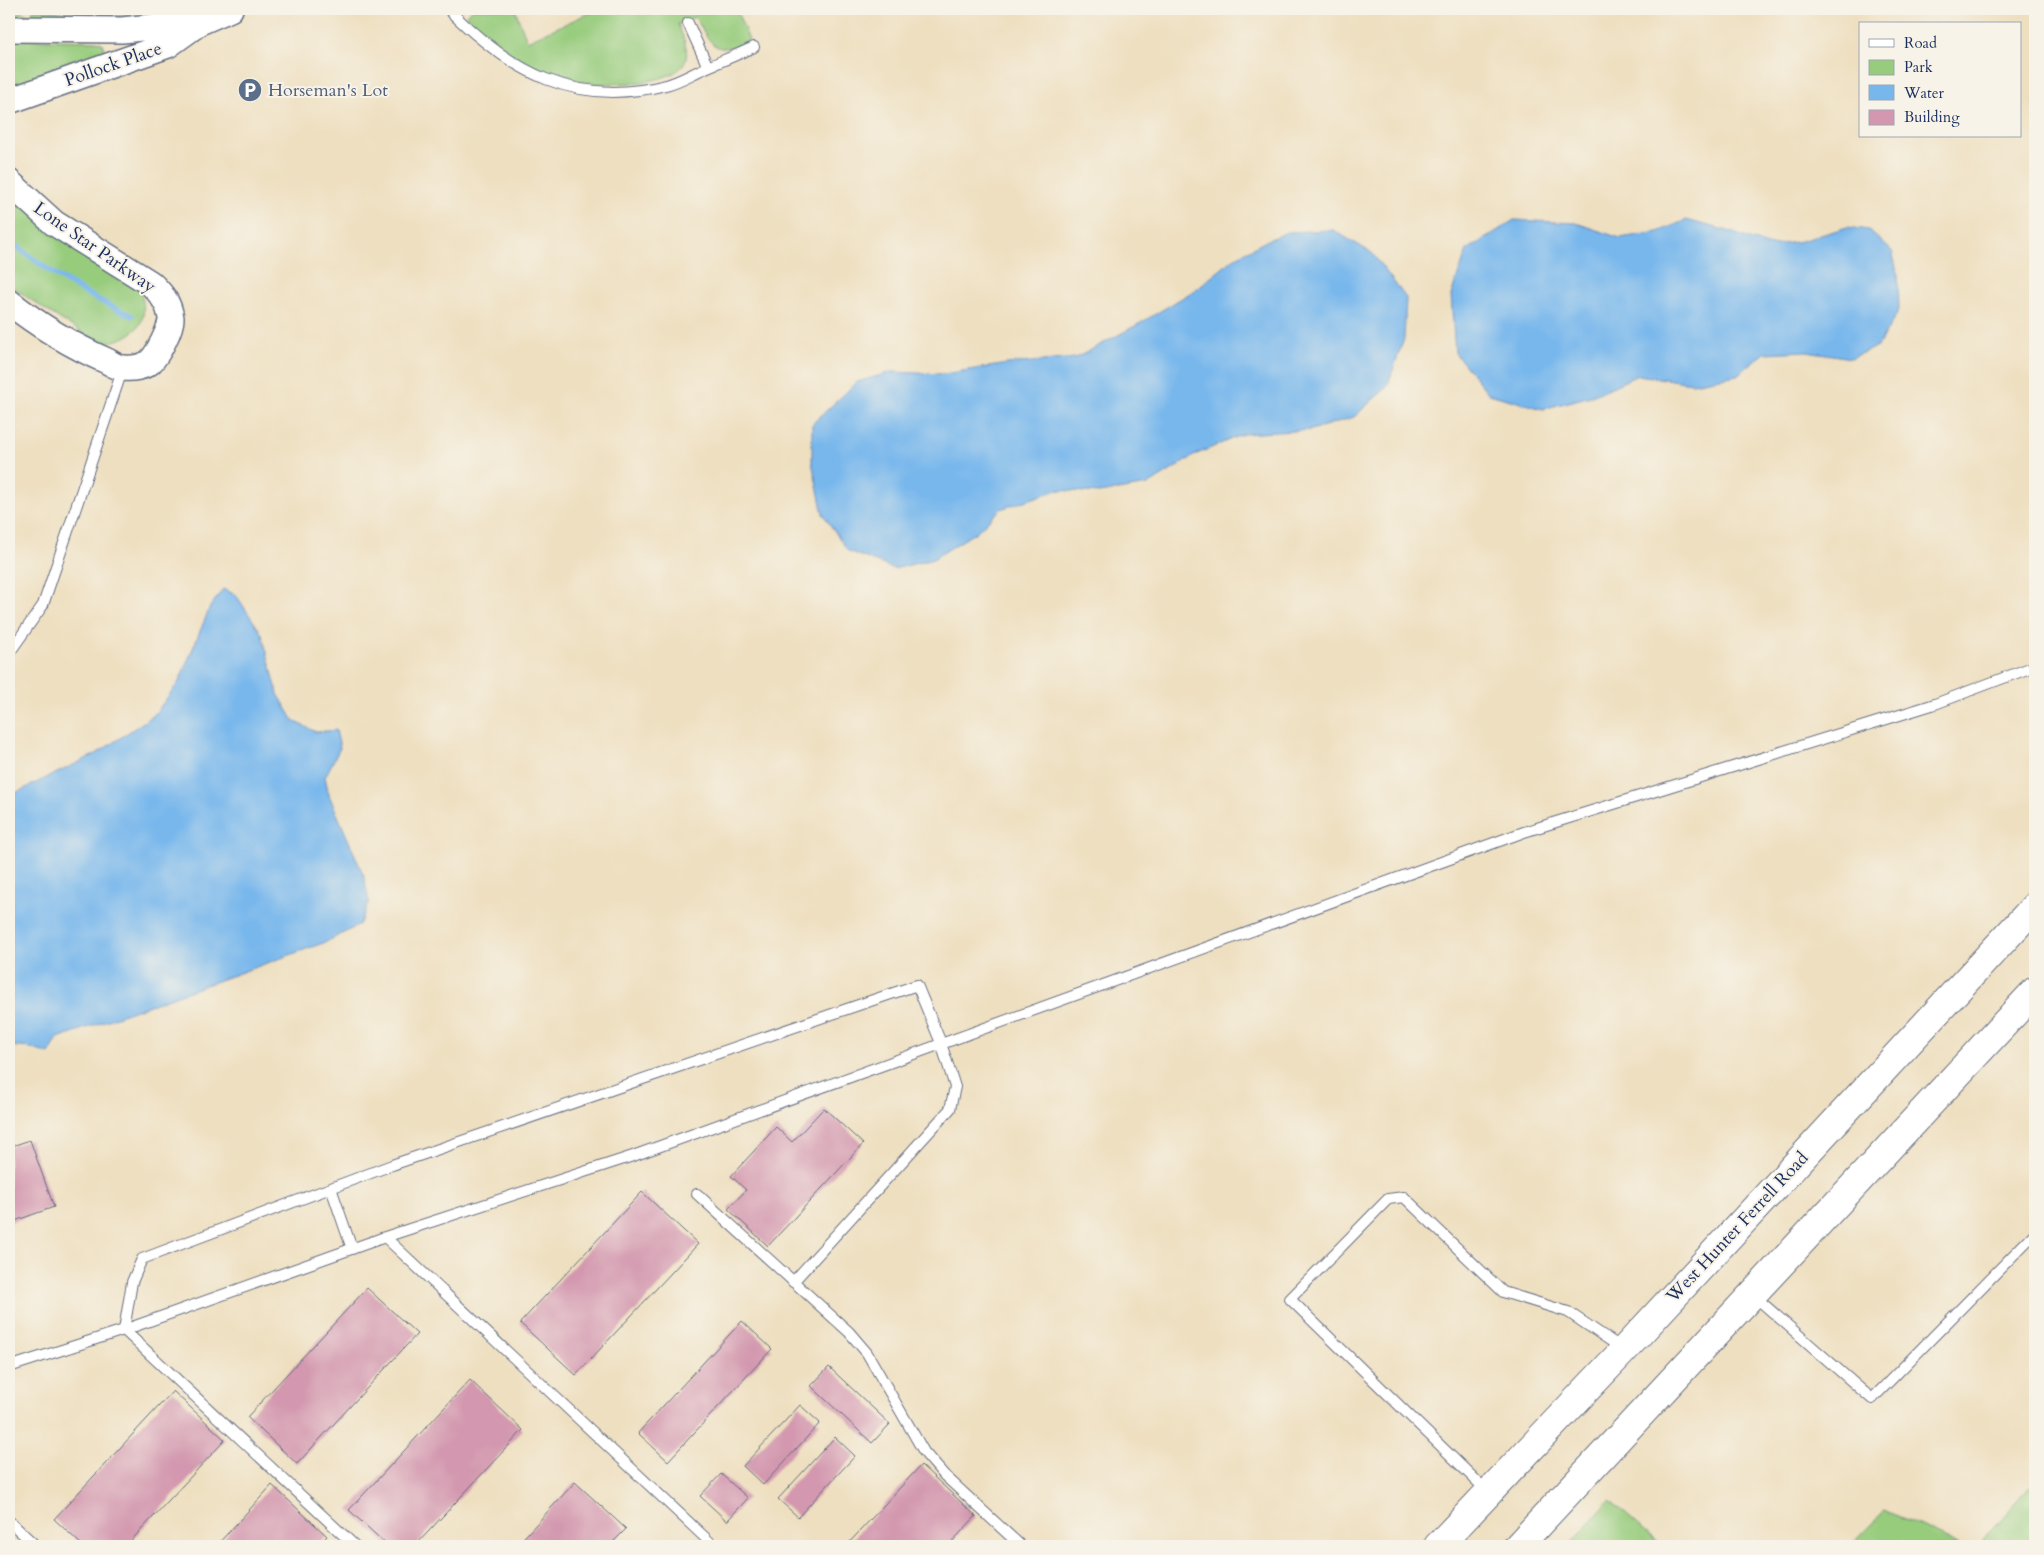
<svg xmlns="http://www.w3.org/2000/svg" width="2044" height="1555" font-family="Cardo,serif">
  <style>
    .green { fill: #97cc7d; stroke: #597e6e }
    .water { fill: #78b7ec; stroke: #4a73a5 }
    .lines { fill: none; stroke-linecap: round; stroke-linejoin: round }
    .stream { stroke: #78b7ec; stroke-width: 5.5 }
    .building { fill: #d398af }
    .service-casing { stroke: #656d80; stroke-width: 12 }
    .tertiary-casing { stroke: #656d80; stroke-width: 28 }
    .secondary-casing { stroke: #656d80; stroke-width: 30 }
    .service { stroke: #fff; stroke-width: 10 }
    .tertiary { stroke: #fff; stroke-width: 25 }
    .secondary { stroke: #fff; stroke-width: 28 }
    .labels { text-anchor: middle; stroke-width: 4; stroke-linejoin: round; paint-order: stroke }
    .street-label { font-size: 18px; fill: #1b2f5e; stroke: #f7f3e8 }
    .service-label { font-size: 18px; fill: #4e5e75; stroke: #f7f3e8; text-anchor: start }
  </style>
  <rect width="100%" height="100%" fill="#f7f3e8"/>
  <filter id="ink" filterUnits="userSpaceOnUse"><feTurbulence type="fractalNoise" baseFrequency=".02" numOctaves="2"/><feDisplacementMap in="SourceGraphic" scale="10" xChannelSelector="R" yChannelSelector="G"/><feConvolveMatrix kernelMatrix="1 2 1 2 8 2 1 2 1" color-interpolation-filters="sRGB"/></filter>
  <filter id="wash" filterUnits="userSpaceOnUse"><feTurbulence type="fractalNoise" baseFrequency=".0096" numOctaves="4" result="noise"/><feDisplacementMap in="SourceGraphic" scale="20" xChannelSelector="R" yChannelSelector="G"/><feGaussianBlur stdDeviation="1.12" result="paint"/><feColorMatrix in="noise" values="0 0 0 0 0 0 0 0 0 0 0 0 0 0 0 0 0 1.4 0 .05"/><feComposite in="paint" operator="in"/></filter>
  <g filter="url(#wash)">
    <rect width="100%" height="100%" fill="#eedfc0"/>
    <!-- green -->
    <path class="green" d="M9,9H14L30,16L34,9H49L63,13H116V15L145,9H178L143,18L9,20Z
      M473,9H515L527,41L598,9H736L749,40C713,57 713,46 695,17L678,24C682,35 691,52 684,64C669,89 584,86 560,78C524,67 491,43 466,15Z
      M9,39L97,41L102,43L105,52L102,56L9,89Z
      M9,195L138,287C144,299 147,315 138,327C129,337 114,344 100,341C89,338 79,330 70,325C48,312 29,299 9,284Z
      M2035,1481V1546H1977Z
      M1610,1500L1662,1546H1569Z
      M1885,1510L1962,1546H1850Z"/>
    <!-- water -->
    <path class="water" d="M1514,220L1576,223L1620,238L1658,232L1686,220L1728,231L1770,246L1801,241L1847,227L1868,230L1892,251L1898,276L1899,310L1878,346L1851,358L1807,351L1765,353L1737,375L1692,383L1638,375L1594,395L1543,409L1489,394L1455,353L1451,295L1467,250Z
      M1333,230L1372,253L1406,298L1404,339L1387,387L1354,417L1311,430L1243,434L1197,454L1148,485L1099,493L1057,490L1001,509L976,532L933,559L894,569L848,551L823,514L812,462V424L857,382L892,372L943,374L1008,364L1076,358L1144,321L1195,290L1236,257L1268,240L1287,232Z
      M223,589L236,595L262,634L278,694L294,721L316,732L336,730L340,748L325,777L329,795L364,876L369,902L359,925L326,942L58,1038L49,1054L30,1048L9,1046V796L96,754L154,715L179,682L210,607Z"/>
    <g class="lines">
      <!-- stream -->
      <path class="stream" d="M9,240C47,272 86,296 132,316"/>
    </g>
    <g id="blocks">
      <!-- building -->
      <path class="building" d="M824,1108L863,1144L768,1246L728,1209L746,1190L731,1176L776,1127L792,1142Z
        M30,1140L54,1207L9,1223V1147Z
        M642,1192L698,1244L576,1375L520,1323Z
        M367,1288L417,1334L297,1464L247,1417Z
        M742,1321L772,1349L668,1461L638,1433Z
        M829,1367L890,1424L872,1443L811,1386Z
        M470,1380L523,1430L415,1546H388L349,1510Z
        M173,1391L225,1440L126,1546H83L54,1519Z
        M800,1405L820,1423L763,1485L743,1466Z
        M835,1437L855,1456L798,1517L778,1499Z
        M921,1465L976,1516L948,1546H846Z
        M721,1474L748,1498L727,1521L700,1496Z
        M575,1482L626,1529L609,1546H516Z
        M272,1485L327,1536L318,1546H216Z"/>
    </g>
  </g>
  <g filter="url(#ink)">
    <use href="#blocks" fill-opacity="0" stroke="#656d80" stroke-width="1"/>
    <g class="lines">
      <!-- service casing -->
      <g class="service-casing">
        <path id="service" d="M448,9C511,72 575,108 666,85C678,82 690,75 701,70C719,62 737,55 754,47
          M688,23L708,67
          M9,651L12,649L43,605L123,368
          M331,1188L352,1249
          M697,1194L849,1332L867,1353L924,1452L944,1475L1021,1546
          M385,1237L714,1546
          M1753,1295L1872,1399L2035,1233
          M9,1367L124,1330L385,1237L633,1156L1524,832L1935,704L2035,666
          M1488,1492L1290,1299L1388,1199L1404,1197L1503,1292L1568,1312L1623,1349
          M9,1521L36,1546
          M355,1546L124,1330L132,1282L142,1259L392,1165L917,985L941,1043L955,1087L950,1109L793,1282"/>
      </g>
      <!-- tertiary casing -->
      <g class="tertiary-casing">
        <path id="tertiary" d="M9,29L122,30L200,22
          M9,101L168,45L200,22L230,9
          M9,182L54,223L150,283C161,293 169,303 171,318C172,327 157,356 150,362C144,367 132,369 124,368C118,368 112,364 107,361C73,346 38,325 9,302"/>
      </g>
      <!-- secondary casing -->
      <g class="secondary-casing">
        <path id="secondary" d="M1438,1546L1624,1350L2035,906
          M1518,1546L2035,991"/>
      </g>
      <!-- service -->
      <use href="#service" class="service"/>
      <!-- tertiary -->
      <use href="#tertiary" class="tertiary"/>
      <!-- secondary -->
      <use href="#secondary" class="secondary"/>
    </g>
  </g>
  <!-- icons -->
  <defs>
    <g id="parking-disc" transform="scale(1.25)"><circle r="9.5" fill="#5c6f8a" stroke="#f7f3e8"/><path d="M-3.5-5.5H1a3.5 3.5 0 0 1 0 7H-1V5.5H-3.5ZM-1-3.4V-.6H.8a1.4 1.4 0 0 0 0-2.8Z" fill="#fff"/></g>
  </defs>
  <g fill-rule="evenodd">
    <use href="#parking-disc" x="250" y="90"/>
  </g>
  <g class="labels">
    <!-- street labels -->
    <g class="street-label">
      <text transform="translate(113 64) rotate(-19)" y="6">Pollock Place</text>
      <text transform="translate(95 247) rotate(35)" y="6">Lone Star Parkway</text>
      <text transform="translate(1737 1227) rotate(-47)" y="6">West Hunter Ferrell Road</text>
    </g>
    <!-- service labels -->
    <g class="service-label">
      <text x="268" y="96">Horseman's Lot</text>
    </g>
  </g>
  <!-- margin -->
  <rect width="2044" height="1555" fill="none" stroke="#f7f3e8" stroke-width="30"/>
  <!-- legend -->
  <rect x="1859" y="22" width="162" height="115" fill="#f7f3e8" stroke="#9fa5b1"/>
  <rect x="1869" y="39" width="25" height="8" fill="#ffffff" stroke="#9fa5b1"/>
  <text x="1904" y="48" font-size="15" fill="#1b2f5e">Road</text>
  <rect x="1869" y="60" width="25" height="15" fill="#97cc7d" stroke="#9fa5b1"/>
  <text x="1904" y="72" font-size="15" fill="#1b2f5e">Park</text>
  <rect x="1869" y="85" width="25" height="15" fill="#78b7ec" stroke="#9fa5b1"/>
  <text x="1904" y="98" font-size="15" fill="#1b2f5e">Water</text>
  <rect x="1869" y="110" width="25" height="15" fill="#d398af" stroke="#9fa5b1"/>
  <text x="1904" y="122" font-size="15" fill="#1b2f5e">Building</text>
</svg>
